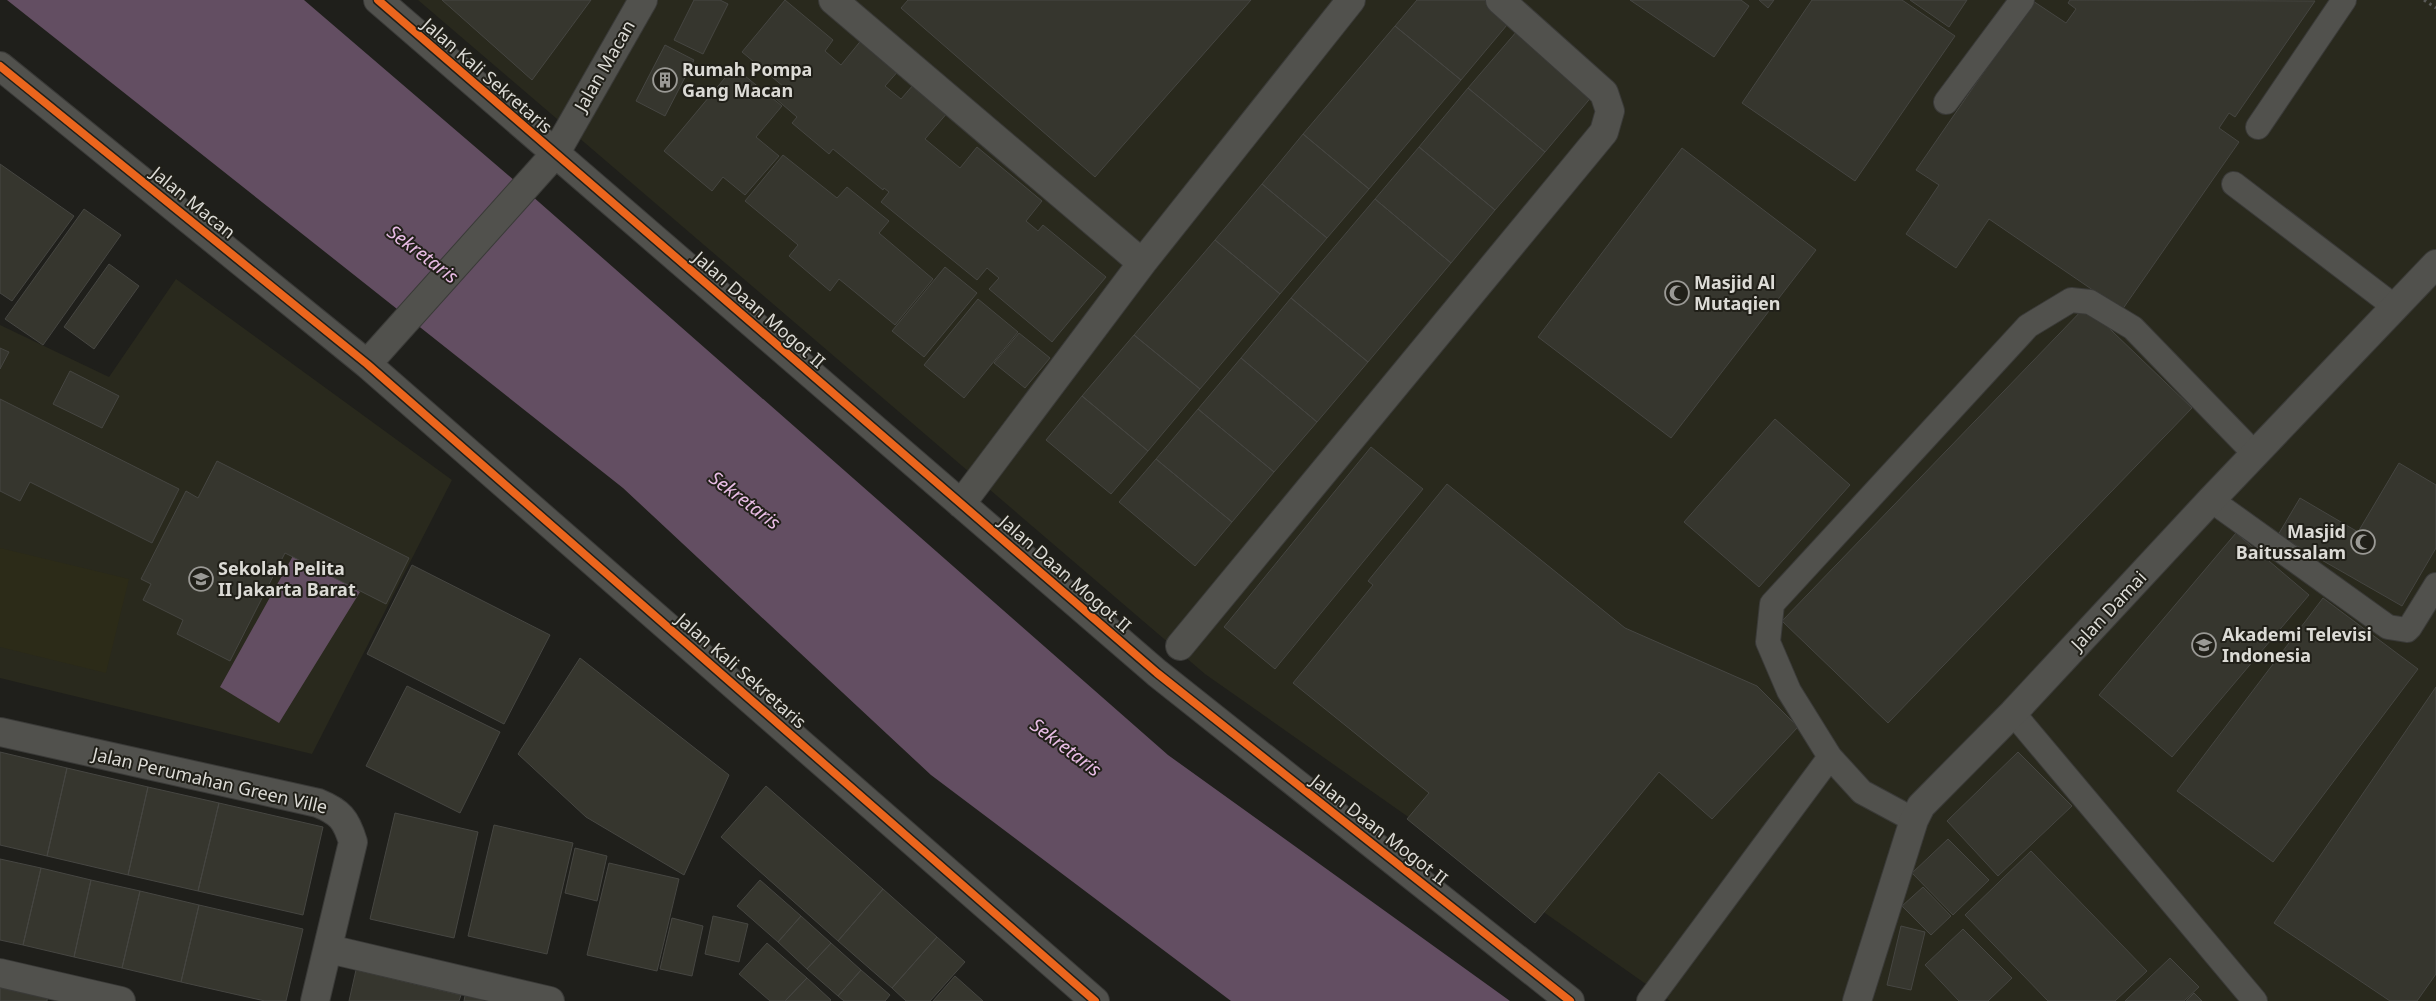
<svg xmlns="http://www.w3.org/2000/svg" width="2436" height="1001" font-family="'Noto Sans',sans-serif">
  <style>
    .built { fill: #29291d }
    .green { fill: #2c2b18 }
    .water { fill: #634e62 }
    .building { fill: #36362e; stroke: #464642 }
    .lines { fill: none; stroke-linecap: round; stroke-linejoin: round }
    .service-casing { stroke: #3a3a38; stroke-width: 26 }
    .minor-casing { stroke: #3a3a38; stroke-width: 30 }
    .path { stroke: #5a5a58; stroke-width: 3; stroke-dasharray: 2.5 4; stroke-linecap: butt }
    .service { stroke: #51514d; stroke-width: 24 }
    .minor { stroke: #51514d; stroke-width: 28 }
    .cycleway-casing { stroke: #212019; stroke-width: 11 }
    .cycleway { stroke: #eb651d; stroke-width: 8 }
    .labels { text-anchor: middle; stroke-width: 4; stroke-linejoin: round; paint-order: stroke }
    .street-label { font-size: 18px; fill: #dcdbd6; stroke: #212019 }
    .poi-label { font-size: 18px; font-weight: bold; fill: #dcdbd6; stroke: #212019; text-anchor: start }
    .water-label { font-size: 19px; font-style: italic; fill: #e8bce5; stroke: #212019 }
  </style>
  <rect width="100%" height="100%" fill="#1f1f1b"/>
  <!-- built -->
  <path class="built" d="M418,0H2436V1001H1670L1205,674Z
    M176,279L452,480L312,754L0,678V325L109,377Z"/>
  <!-- green -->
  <path class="green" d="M0,548L129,579L106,673L0,647Z"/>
  <!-- water -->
  <path class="water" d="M7,0H304L515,181L1168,755L1510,1001H1231L931,775L623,488Z
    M294,554L360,592L279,723L220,687Z"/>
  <!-- building -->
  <path class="building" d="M442,0H591L532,80Z
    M694,0H720L728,4L703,54L674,40Z
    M785,0L833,40L825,51L841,65L863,38L900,69L885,86L901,99L914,84L948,112L925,139L960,168L977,147L1042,201L1026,221L1038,231L1043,225L1106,277L1052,342L989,289L999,278L987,268L977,280L881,202L889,192L884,188L883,190L833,149L829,154L792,123L797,117L775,98L784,87L742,52Z
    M908,0H1251L1095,177L901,8Z
    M1417,0H1489L1512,19L1461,80L1395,26Z
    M1630,0H1741L1749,6L1714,57Z
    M1759,0H1774L1768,8Z
    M1812,0H1902L1955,36L1855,181L1742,103Z
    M1910,0H1967L1949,27Z
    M2070,0L2315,1L2235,117L2229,113L2219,128L2239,142L2122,310L1989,219L1956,268L1906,234L1939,185L1916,170L2033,1L2066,23L2076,9L2068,3Z
    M1395,26L1461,80L1369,189L1303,134Z
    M1517,31L1593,95L1545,152L1468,88Z
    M665,45L694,60L665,116L636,101Z
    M734,67L782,106L756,137L779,156L745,195L723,177L712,191L664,151Z
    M1468,88L1545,152L1495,210L1419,147Z
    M1303,134L1369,189L1327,238L1262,184Z
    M1419,147L1495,210L1451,263L1375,199Z
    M1682,148L1816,250L1671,438L1538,337Z
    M783,155L837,198L847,187L889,221L879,233L933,279L895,325L839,279L830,291L789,256L798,245L745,201Z
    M0,164L74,216L12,301L0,293Z
    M1262,184L1327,238L1280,294L1215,240Z
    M1375,199L1451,263L1368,362L1291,298Z
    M84,209L121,235L43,345L5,319Z
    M1215,240L1280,294L1200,389L1134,335Z
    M109,264L139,286L94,349L64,327Z
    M945,267L977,293L924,357L892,331Z
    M1291,298L1368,362L1317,422L1241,358Z
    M978,299L1018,332L964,398L924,365Z
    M2086,306L2192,408L1888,723L1782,621Z
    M1019,333L1050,358L1025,388L994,363Z
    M1134,335L1200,389L1148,451L1082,396Z
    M0,348L9,352L0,369Z
    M1241,358L1317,422L1274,472L1198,409Z
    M70,371L119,396L102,428L53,404Z
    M1082,396L1148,451L1111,494L1046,440Z
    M0,399L179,489L152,543L30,482L20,501L0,491Z
    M1198,409L1274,472L1232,522L1156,459Z
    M1775,419L1850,485L1759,587L1684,522Z
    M1371,447L1423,489L1275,669L1224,627Z
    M1156,459L1232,522L1195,566L1119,502Z
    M217,461L409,558L386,604L285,553L230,661L177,634L183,620L143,600L151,584L141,579L186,491L198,498Z
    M2399,463L2436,485V548L2402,606L2278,535L2300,498L2358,532Z
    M1447,484L1625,628L1757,686L1798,727L1712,819L1659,772L1535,923L1407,819L1429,793L1293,683L1373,585L1368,581Z
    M2236,533L2309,595L2172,757L2099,695Z
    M412,565L550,635L504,724L367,654Z
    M2323,598L2418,669L2273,862L2177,791Z
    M580,658L729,775L684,875L586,817L518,754Z
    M407,686L500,732L460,813L366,766Z
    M2436,687V974L2417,1001H2390L2274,923Z
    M0,752L67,768L47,856L0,845Z
    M2018,752L2072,806L1998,876L1947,821Z
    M67,768L148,787L128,875L47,856Z
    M766,786L883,889L838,941L721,837Z
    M148,787L219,803L198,891L128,875Z
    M219,803L323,827L303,915L198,891Z
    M395,813L478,832L454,938L370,919Z
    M494,825L573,843L547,954L468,936Z
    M1948,839L1989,880L1953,915L1912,873Z
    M575,848L607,856L597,901L565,893Z
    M2031,851L2147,971L2115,1001H2048L1965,915Z
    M0,859L41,868L23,945L0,940Z
    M609,863L679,879L657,971L587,955Z
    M41,868L91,880L74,957L23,945Z
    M91,880L140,891L122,968L74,957Z
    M760,880L801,916L778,942L737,906Z
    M1923,887L1951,916L1931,935L1902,906Z
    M883,889L937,937L892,988L838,941Z
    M140,891L199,905L181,982L122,968Z
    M199,905L303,929L286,1001H265L181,982Z
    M713,916L748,924L739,962L705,954Z
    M801,916L831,943L807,969L778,942Z
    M672,918L703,926L692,976L660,969Z
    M1901,926L1925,932L1911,990L1887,985Z
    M1963,929L2012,978L1988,1001H1959L1925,965Z
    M937,937L965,962L930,1001H906L892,988Z
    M767,943L807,978L785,1001H770L739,974Z
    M831,943L861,970L838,996L807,969Z
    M2170,958L2199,987L2184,1001H2125Z
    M356,970L461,995L459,1001H349Z
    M861,970L890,995L885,1001H844L838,996Z
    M955,976L983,1001H933Z
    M807,978L831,1000L830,1001H785Z
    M0,982L48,993L47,1001H0Z
    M466,990L516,1001H464Z
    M2194,993L2202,1001H2186Z"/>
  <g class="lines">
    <!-- service casing -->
    <g class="service-casing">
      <path id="service" d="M1946,102L2022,0
        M2258,127L2344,0
        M2234,184L2395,307
        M2211,500L2388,627L2407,630L2410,627L2436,585
        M2013,713L2255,1001
        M1914,820L1862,792L1830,757L1789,691L1768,642L1772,604L2028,326L2071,300L2090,302L2133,328L2255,454
        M1649,1001L1830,757"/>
    </g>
    <!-- minor casing -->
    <g class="minor-casing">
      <path id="minor" d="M378,0L1157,673L1570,1001
        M833,0L1142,263
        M0,66L367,364L1095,1001
        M367,364L555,154L643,0
        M961,504L1142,263L1351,0
        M1180,646L1604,132L1610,111L1604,93L1500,0
        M0,732L318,803C340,812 346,819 353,842L315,1001
        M329,949L550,1001
        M0,973L121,1001
        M1857,1001L1914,820L1921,806L2013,713L2211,500L2436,264"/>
    </g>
    <!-- path -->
    <path class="path" d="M2424,0L2436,8"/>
    <!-- service -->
    <use href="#service" class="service"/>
    <!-- minor -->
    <use href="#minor" class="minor"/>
    <!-- cycleway casing -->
    <g class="cycleway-casing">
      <path id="cycleway" d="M378,0L1157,673L1570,1001
        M0,66L367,364L1095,1001"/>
    </g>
    <!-- cycleway -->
    <use href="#cycleway" class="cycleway"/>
  </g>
  <!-- icons -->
  <defs>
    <g id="building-ring" transform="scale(1.25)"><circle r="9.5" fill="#212019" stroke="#9a9995" stroke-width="1.5"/><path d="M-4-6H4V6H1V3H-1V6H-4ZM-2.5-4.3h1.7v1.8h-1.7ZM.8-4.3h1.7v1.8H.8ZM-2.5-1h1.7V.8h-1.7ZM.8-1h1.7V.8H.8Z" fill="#9a9995"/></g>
    <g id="mosque-ring" transform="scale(1.25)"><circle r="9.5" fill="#212019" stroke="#9a9995" stroke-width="1.5"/><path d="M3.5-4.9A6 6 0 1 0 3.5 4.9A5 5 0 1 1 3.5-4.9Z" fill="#9a9995"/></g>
    <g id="school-ring" transform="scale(1.25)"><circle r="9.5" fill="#212019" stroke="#9a9995" stroke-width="1.5"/><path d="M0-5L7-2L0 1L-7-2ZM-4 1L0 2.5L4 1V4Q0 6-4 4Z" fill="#9a9995"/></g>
    <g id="university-ring" transform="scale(1.25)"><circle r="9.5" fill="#212019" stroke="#9a9995" stroke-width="1.5"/><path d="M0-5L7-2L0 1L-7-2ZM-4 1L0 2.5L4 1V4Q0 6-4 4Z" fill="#9a9995"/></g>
  </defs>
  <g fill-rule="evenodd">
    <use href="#building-ring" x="665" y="80"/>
    <use href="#mosque-ring" x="1677" y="293"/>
    <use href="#mosque-ring" x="2363" y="542"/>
    <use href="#school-ring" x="201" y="579"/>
    <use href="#university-ring" x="2204" y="645"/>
  </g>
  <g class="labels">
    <!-- street labels -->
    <g class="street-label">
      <text transform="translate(605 66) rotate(-60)" y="6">Jalan Macan</text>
      <text transform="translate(487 76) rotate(41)" y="6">Jalan Kali Sekretaris</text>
      <text transform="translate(193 203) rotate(39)" y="6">Jalan Macan</text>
      <text transform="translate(759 310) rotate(41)" y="6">Jalan Daan Mogot II</text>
      <text transform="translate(1065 574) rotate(41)" y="6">Jalan Daan Mogot II</text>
      <text transform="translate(2109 611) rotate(-47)" y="6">Jalan Damai</text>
      <text transform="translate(741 671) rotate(41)" y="6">Jalan Kali Sekretaris</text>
      <text transform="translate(210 781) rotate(13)" y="6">Jalan Perumahan Green Ville</text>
      <text transform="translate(1379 830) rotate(38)" y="6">Jalan Daan Mogot II</text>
    </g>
    <!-- poi labels -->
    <g class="poi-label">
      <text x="682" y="76">Rumah Pompa<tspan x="682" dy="21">Gang Macan</tspan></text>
      <text x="1694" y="289">Masjid Al<tspan x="1694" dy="21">Mutaqien</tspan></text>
      <text x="2346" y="538" text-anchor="end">Masjid<tspan x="2346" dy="21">Baitussalam</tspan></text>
      <text x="218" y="575">Sekolah Pelita<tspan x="218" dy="21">II Jakarta Barat</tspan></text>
      <text x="2222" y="641">Akademi Televisi<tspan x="2222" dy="21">Indonesia</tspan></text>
    </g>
    <!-- water labels -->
    <g class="water-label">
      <text transform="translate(423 254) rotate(37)" y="7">Sekretaris</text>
      <text transform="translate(745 500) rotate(37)" y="7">Sekretaris</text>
      <text transform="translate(1066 747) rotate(37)" y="7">Sekretaris</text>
    </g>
  </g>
</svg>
